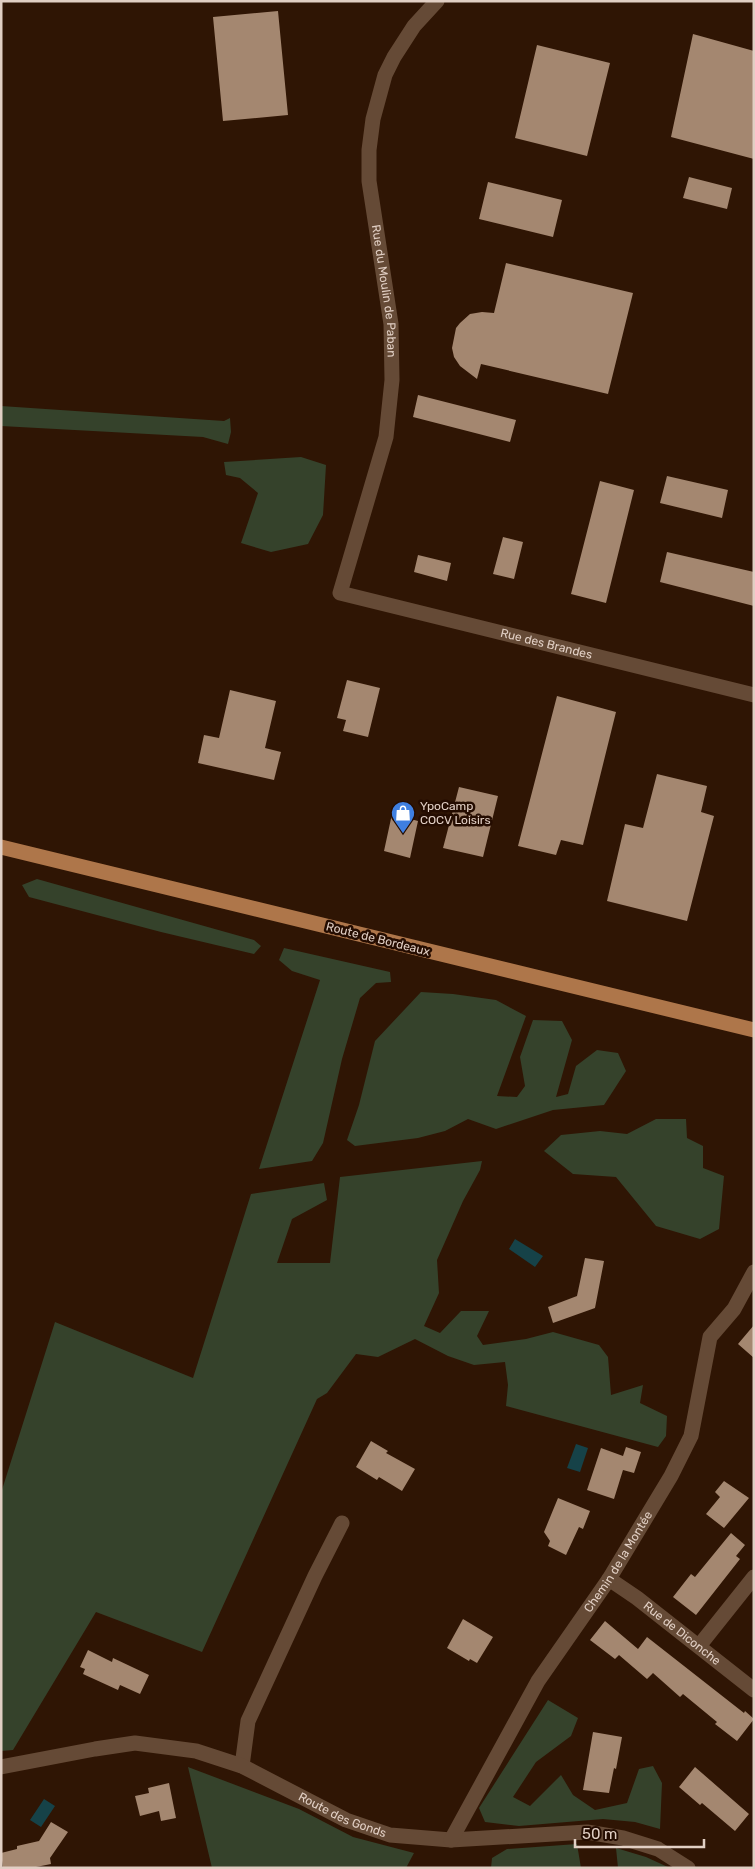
<svg xmlns="http://www.w3.org/2000/svg" width="755" height="1869" font-family="Rubik,sans-serif">
  <style>
    .green { fill: #35422b }
    .water { fill: #164248 }
    .building { fill: #a48770 }
    .lines { fill: none; stroke-linecap: round; stroke-linejoin: round }
    .minor { stroke: #654a36; stroke-width: 15 }
    .major { stroke: #ae764a; stroke-width: 15 }
    .labels { text-anchor: middle; stroke-width: 5; stroke-linejoin: round; paint-order: stroke }
    .street-label { font-size: 12px; fill: #e1cfc4; stroke: #240c00 }
    .poi-label { font-size: 12px; fill: #e1cfc4; stroke: #240c00; text-anchor: start }
  </style>
  <rect width="100%" height="100%" fill="#2f1504"/>
  <!-- green -->
  <path class="green" d="M1,406L224,421L230,418L231,432L228,444L203,437L1,426Z
    M301,457L326,465L323,515L308,544L271,552L241,543L258,493L240,478L226,475L224,462Z
    M37,879L254,940L261,946L254,954L161,932L29,897L22,885Z
    M284,948L390,972L391,982L376,983L360,998L342,1059L323,1143L312,1161L259,1169L320,980L292,971L279,960Z
    M421,992L453,994L496,1000L526,1016L497,1096L517,1097L525,1086L520,1057L533,1020L562,1021L572,1040L556,1097L568,1094L576,1066L597,1050L618,1053L626,1071L604,1105L553,1110L496,1129L468,1119L445,1131L418,1138L355,1146L347,1140L359,1105L375,1041Z
    M656,1119H686L687,1138L703,1146V1168L724,1176L719,1229L700,1239L656,1226L616,1177L573,1174L544,1151L561,1135L600,1131L627,1134Z
    M482,1161L480,1170L463,1201L437,1260L439,1293L424,1326L440,1333L461,1311H489L477,1336L483,1345L526,1339L553,1332L599,1345L608,1357L611,1395L643,1385L640,1403L667,1416L666,1436L658,1447L506,1406L508,1385L505,1362L474,1365L448,1356L415,1339L378,1357L356,1354L327,1393L317,1399L202,1652L96,1612L13,1750L1,1751V1493L55,1322L193,1378L251,1194L324,1183L327,1200L292,1219L277,1263H330L340,1177Z
    M548,1700L578,1718L571,1736L536,1762L513,1797L530,1806L561,1775L573,1795L595,1810L627,1803L639,1769L653,1766L662,1783L660,1829L635,1822L603,1819L519,1826L485,1822L479,1808Z
    M188,1767L299,1809L353,1837L414,1853L406,1868H212Z
    M577,1844L581,1868H491L492,1858L507,1849Z
    M616,1848L646,1857L670,1868H618Z"/>
  <!-- water -->
  <path class="water" d="M515,1239L543,1256L535,1267L509,1249Z
    M576,1444L588,1448L580,1472L567,1468Z
    M44,1799L55,1806L41,1827L30,1820Z"/>
  <!-- building -->
  <path class="building" d="M278,11L288,115L223,121L213,17Z
    M693,34L754,51V159L671,137Z
    M537,45L610,63L587,156L515,138Z
    M689,177L732,188L727,209L683,198Z
    M488,182L562,200L553,237L479,219Z
    M506,263L633,293L608,394L481,364L477,379L460,366L454,357L452,348L456,328L460,323L470,314L482,312L494,313Z
    M418,395L516,420L510,442L413,417Z
    M667,476L728,490L722,518L660,503Z
    M600,481L634,490L606,603L571,594Z
    M503,537L523,542L514,579L493,574Z
    M667,552L754,572V606L660,582Z
    M418,555L451,563L447,581L414,572Z
    M347,680L380,688L368,737L343,731L346,720L337,718Z
    M230,690L276,701L265,748L281,752L274,780L198,763L204,735L219,738Z
    M557,696L616,712L583,845L561,840L556,855L518,846Z
    M657,774L707,786L701,812L714,816L687,921L607,901L625,824L643,828Z
    M459,787L498,796L483,857L443,848Z
    M392,814L418,821L410,858L384,851Z
    M585,1258L604,1261L595,1308L553,1323L548,1307L577,1296Z
    M754,1325V1358L738,1344Z
    M371,1441L388,1451L386,1453L415,1469L402,1491L379,1477L377,1480L356,1467Z
    M626,1447L641,1452L634,1473L623,1470L614,1499L587,1490L601,1448L623,1456Z
    M724,1481L749,1498L724,1528L706,1514L720,1497L715,1492Z
    M558,1498L590,1511L583,1529L579,1527L566,1555L548,1546L550,1541L544,1532Z
    M731,1533L745,1545L736,1556L740,1559L696,1615L673,1597L691,1574L695,1577Z
    M463,1619L493,1637L477,1663L470,1659L469,1661L447,1648Z
    M605,1621L638,1649L647,1637L744,1713L745,1711L754,1719L737,1741L715,1724L717,1722L683,1694L680,1697L653,1673L647,1679L619,1655L615,1659L590,1640Z
    M88,1650L112,1662L113,1658L149,1675L140,1694L120,1685L118,1690L83,1674L85,1669L80,1667Z
    M593,1732L622,1737L616,1769L614,1768L609,1793L583,1790Z
    M695,1767L749,1814L735,1831L702,1803L700,1805L679,1787Z
    M169,1783L176,1818L161,1821L159,1811L140,1816L135,1796L149,1793L148,1788Z
    M51,1822L68,1832L50,1858L51,1864L31,1868H3L1,1853L17,1849V1846L39,1841Z"/>
  <g class="lines">
    <!-- minor -->
    <g class="minor">
      <path id="s1" d="M437,1L414,26L394,57L385,75L373,119L369,150V181L391,324L392,380L386,437L340,593L754,695"/>
      <path id="s2" d="M609,1579L637,1598L754,1690"/>
      <path d="M699,1646L754,1577"/>
      <path d="M242,1766L248,1721L315,1576L342,1523"/>
      <path id="s3" d="M1,1767L95,1749L135,1743L196,1751L242,1766L346,1820L390,1835L451,1840L587,1832L623,1838L658,1849L688,1868"/>
      <path id="s4" d="M451,1840L538,1681L609,1579L671,1476L691,1436L710,1337L734,1309L754,1272"/>
    </g>
    <!-- major -->
    <path class="major" d="M1,847L754,1030"/>
  </g>
  <!-- icons -->
  <defs>
    <g id="shop-pin" transform="scale(1.25)"><path d="M0 17L-7.5 6A9.5 9.5 0 1 1 7.5 6Z" fill="#3f7fe0" stroke="#240c00"/><path d="M-5-2.5h2.3a2.7 3.5 0 0 1 5.4 0H5L5.5 6h-11ZM-1.5-2.5h3a1.5 2.3 0 0 0-3 0Z" fill="#fff"/></g>
  </defs>
  <g fill-rule="evenodd">
    <use href="#shop-pin" x="403" y="813"/>
  </g>
  <g class="labels">
    <!-- street labels -->
    <g class="street-label">
      <text dy="4" stroke="none"><textPath href="#s1" startOffset="310">Rue du Moulin de Paban</textPath></text>
      <text dy="4" stroke="none"><textPath href="#s1" startOffset="832">Rue des Brandes</textPath></text>
      <text transform="translate(378 939) rotate(14)" y="4">Route de Bordeaux</text>
      <text dy="4" stroke="none"><textPath href="#s4" startOffset="325">Chemin de la Montée</textPath></text>
      <text dy="4" stroke="none"><textPath href="#s2" startOffset="91">Rue de Diconche</textPath></text>
      <text dy="4" stroke="none"><textPath href="#s3" startOffset="358">Route des Gonds</textPath></text>
    </g>
    <!-- poi labels -->
    <g class="poi-label">
      <text x="420" y="810">YpoCamp<tspan x="420" dy="14">COCV Loisirs</tspan></text>
    </g>
  </g>
  <!-- border -->
  <rect width="755" height="1869" fill="none" stroke="#e1cfc4" stroke-width="5"/>
  <!-- scale -->
  <path d="M575 1839v8h129v-8" fill="none" stroke="#e1cfc4" stroke-width="2.5"/>
  <text x="582" y="1839" font-size="15" fill="#e1cfc4" stroke="#240c00" stroke-width="4" paint-order="stroke">50 m</text>
</svg>
